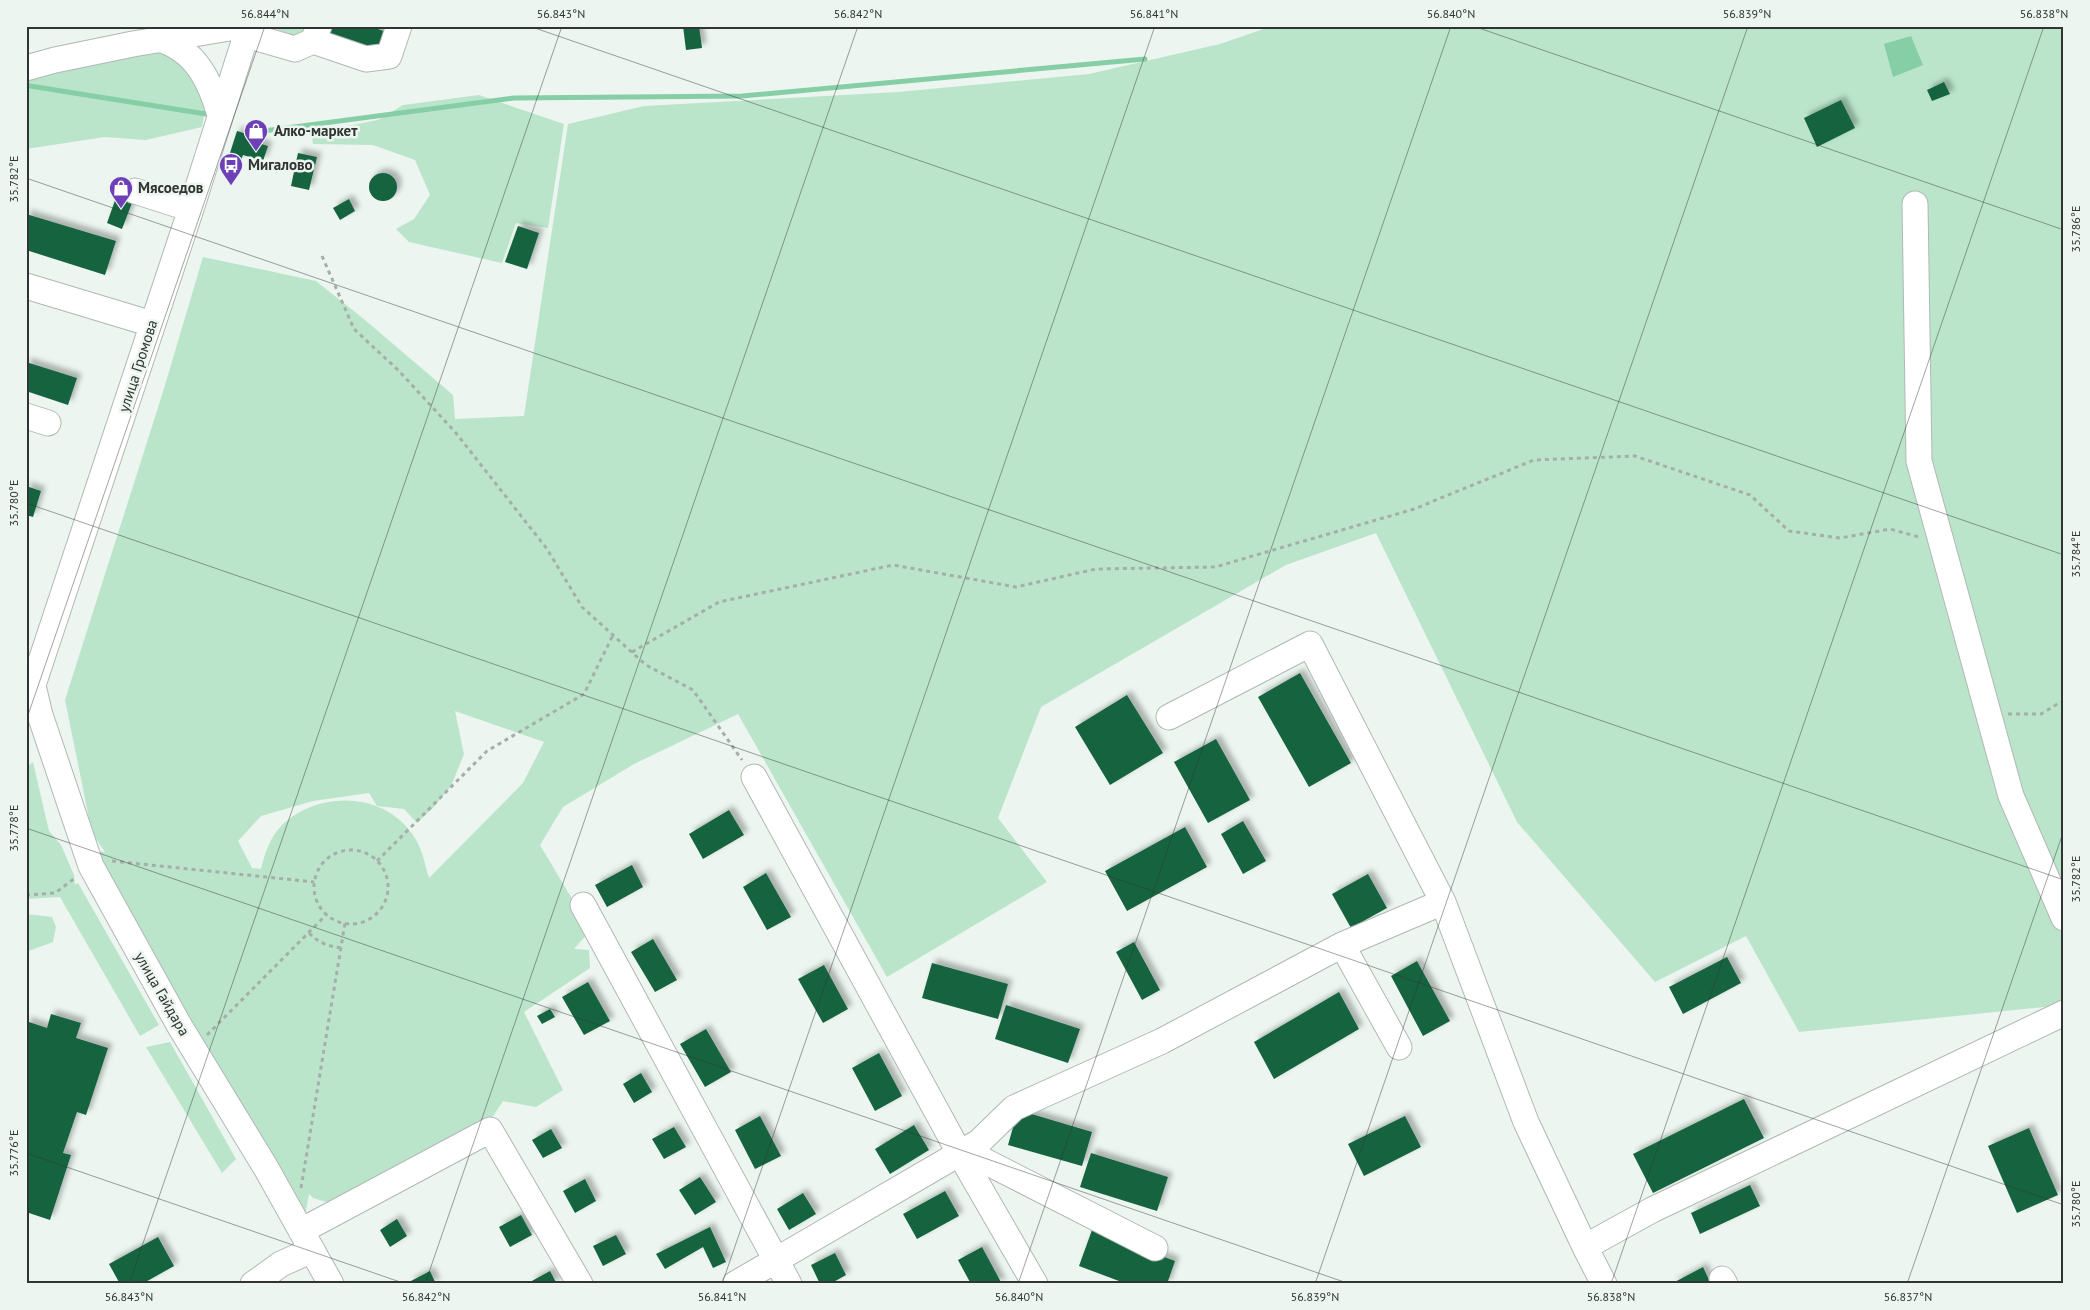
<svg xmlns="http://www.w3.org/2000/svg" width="2090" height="1310" font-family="'PT Sans',sans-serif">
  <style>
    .green { fill: #bae5cb; fill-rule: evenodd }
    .water { fill: #86cea6 }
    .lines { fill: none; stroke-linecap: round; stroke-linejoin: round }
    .stream { stroke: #86cea6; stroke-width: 5 }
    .building { fill: #166340; filter: url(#shadow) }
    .minor-casing { stroke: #b1b8b4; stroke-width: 27 }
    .path { stroke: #a6aea9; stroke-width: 3; stroke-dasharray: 4 4; stroke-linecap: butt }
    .minor { stroke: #fff; stroke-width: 25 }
    .ticks { fill: none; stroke: #303432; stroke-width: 1; stroke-opacity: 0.45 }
    .labels { text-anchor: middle; stroke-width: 5; stroke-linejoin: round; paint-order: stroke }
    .poi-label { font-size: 15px; font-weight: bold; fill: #303432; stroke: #ecf5ef; text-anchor: start }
    .street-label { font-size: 15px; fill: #303432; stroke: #ecf5ef }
    .neatline { fill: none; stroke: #303432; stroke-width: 2 }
    .ticks-label { font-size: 12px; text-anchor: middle; fill: #303432 }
  </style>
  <defs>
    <filter id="shadow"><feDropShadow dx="4.5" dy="-4.5" stdDeviation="2.5" flood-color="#0004"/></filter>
  </defs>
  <rect width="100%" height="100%" fill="#ecf5ef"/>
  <!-- green -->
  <path class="green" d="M269,26H315L301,39Z
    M1272,26H2064V1005L1799,1032L1746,936L1655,982L1517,822L1376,533L1286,565L1041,707L998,818L1047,882L887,977L738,714L634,764L563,807L540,845L571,897L588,933L574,949L589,950L590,968L524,1012L563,1090L536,1107L503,1101L472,1148L362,1212L313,1198L309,1194L304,1222L92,851L105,852L92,833L65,700L162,395L203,257L316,281L365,320L453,395L455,419L524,416L568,124L644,106L898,92L1089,74L1220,44ZM455,711L544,742L523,783L429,878C424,862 423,850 413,835C384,792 319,790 282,825C270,837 265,853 261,869L252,868L238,841L261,816L313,801L369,793L377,806L404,809L417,823L433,808L451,786L464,754Z
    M161,49L197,78L207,99L202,127L146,140L105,137L26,149V82L58,66Z
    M479,95L564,124L548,228L516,223L502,263L409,242L396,229L414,219L430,195L415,160L373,145L313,144L311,129L347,126L378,120L403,105Z
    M33,762L49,831L61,845L74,875L75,885L78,883L159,1025L140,1036L60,897L26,899V768Z
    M26,914L52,917L56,927L53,942L26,952Z
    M170,1042L236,1159L222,1173L146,1047Z"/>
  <!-- water -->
  <path class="water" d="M1911,36L1923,65L1893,77L1884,44Z"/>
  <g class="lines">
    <!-- stream -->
    <path class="stream" d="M30,86L206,114
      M248,133L514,98L742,96L1145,59"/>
  </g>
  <!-- building -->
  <path class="building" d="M324,26H370L386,32L378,53L321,33Z
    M683,26H699L702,48L686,50Z
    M1944,82L1950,94L1932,101L1927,90Z
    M1841,100L1855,128L1817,147L1804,118Z
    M237,131L250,135L248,140L268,146L263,161L243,155L241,160L229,156Z
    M298,153L317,157L309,190L291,186Z
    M369 187a14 14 0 1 1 28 0a14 14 0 1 1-28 0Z
    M119,189L135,195L122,229L107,223Z
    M349,199L355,211L340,220L333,208Z
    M26,214L116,241L105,275L26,250Z
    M518,226L539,233L527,269L505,262Z
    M26,362L77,378L68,405L26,391Z
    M26,486L41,491L33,517L26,515Z
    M1300,673L1351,763L1309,787L1258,697Z
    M1127,695L1163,753L1110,785L1075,727Z
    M1216,739L1250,800L1208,823L1174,762Z
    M729,810L744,835L703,859L689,834Z
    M1243,821L1266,861L1243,874L1221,834Z
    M1185,827L1207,867L1127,911L1105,871Z
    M632,865L643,887L607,907L595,885Z
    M766,873L791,917L767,930L743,887Z
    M1368,874L1387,908L1351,928L1332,894Z
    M653,939L677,980L655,992L631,952Z
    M1134,942L1160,990L1142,1000L1116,952Z
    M1727,957L1741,983L1683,1014L1669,987Z
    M1417,961L1450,1021L1423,1036L1391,976Z
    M932,963L1008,984L998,1019L922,998Z
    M824,965L848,1009L823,1023L798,979Z
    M588,982L610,1021L584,1035L562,997Z
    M1339,992L1359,1029L1274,1079L1254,1042Z
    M1006,1005L1080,1029L1068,1063L995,1039Z
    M550,1009L555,1017L542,1024L537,1016Z
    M51,1014L81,1023L76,1038L108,1048L86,1115L77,1112L63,1153L71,1155L50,1220L26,1212V1021L47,1028Z
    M706,1029L731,1072L705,1087L680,1044Z
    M879,1053L902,1096L875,1111L852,1068Z
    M641,1073L652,1092L634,1103L623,1084Z
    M1744,1099L1764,1138L1653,1193L1633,1154Z
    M1018,1110L1092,1132L1082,1166L1008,1145Z
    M760,1116L781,1156L755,1169L735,1130Z
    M1405,1116L1421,1147L1364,1176L1348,1144Z
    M914,1125L929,1150L890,1174L875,1149Z
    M674,1127L686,1147L664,1159L652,1139Z
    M2029,1128L2058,1195L2017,1213L1988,1146Z
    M551,1129L562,1148L543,1158L532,1140Z
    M1091,1153L1168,1177L1157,1211L1080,1187Z
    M700,1177L716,1202L695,1215L679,1190Z
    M585,1179L596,1201L575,1213L563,1191Z
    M1750,1185L1760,1206L1700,1234L1691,1213Z
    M945,1191L959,1216L917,1239L903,1214Z
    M803,1193L816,1214L789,1230L777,1209Z
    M521,1215L532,1235L510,1247L499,1227Z
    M397,1219L407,1236L390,1247L380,1230Z
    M710,1227L726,1262L713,1268L703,1247L665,1269L656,1254Z
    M1092,1230L1175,1261L1167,1284H1127L1079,1266Z
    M616,1235L626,1254L603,1266L593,1246Z
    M158,1237L174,1266L142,1284H120L109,1264Z
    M982,1247L1002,1284H971L958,1260Z
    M835,1253L846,1275L830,1284H820L811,1265Z
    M1703,1267L1711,1284H1671Z
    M430,1271L436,1284H410L409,1282Z
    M550,1271L557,1284H531L530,1282Z"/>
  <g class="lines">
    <!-- minor casing -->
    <g class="minor-casing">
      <path id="minor" d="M246,35L295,49L313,41L319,26
        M159,39C196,50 210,81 220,115
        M313,41L366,59L389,56L399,26
        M26,68L55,60L133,44L242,26
        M135,191L191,209
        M1915,204L1919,461L2011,796L2064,918
        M26,286L152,324
        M26,416L48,423
        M29,685L33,686L40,715L91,866L179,1025L266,1168L331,1284
        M26,706L191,209L249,26
        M1169,717L1310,644L1443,902
        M754,777L960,1154L1035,1284
        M583,905L789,1284
        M1342,945L1443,902L1526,1122L1585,1247
        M965,1151L1155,1248
        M301,1231L490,1130L580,1284
        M1722,1279L1725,1284
        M253,1284L281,1264L312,1250
        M735,1284L979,1142L1014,1108L1162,1041L1342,945L1399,1047
        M1604,1284L1585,1247L1652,1210L2064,1013"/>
    </g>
    <!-- path -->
    <path class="path" d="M322,256L354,329L399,371L456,433L547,549L582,607L646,665L693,690L742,760
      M632,652L719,602L893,565L1016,587L1096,569L1215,567L1414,509L1534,460L1635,456L1750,495L1789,531L1840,538L1890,529L1919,537
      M2008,714H2041L2059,703L2064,702
      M26,756L28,750
      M314 887a37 37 0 1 1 74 0a37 37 0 1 1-74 0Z
      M112,861L314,882
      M377,861L487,751L584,694L613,635
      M26,895L55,893L75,878
      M309,933C319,943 327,946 341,948
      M207,1035L327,914
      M301,1188L345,923"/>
    <!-- minor -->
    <use href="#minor" class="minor"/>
  </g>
  <!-- ticks -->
  <path class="ticks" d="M529,26L2064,555M1473,26L2064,230M26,178L2064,880M26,503L2064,1205M26,721L265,26M26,828L1350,1284M26,1153L406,1284M129,1284L562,26M425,1284L858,26M722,1284L1155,26M1018,1284L1451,26M1315,1284L1748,26M1611,1284L2044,26M1907,1284L2064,830"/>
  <!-- icons -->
  <defs>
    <g id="shop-pin" transform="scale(1.25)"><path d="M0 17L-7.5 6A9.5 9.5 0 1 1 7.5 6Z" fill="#6d40b8" stroke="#ecf5ef"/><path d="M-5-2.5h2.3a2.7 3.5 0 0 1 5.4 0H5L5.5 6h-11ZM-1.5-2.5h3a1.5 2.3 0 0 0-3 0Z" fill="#fff"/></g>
    <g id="bus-pin" transform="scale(1.25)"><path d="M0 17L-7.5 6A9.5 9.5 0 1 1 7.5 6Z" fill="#6d40b8" stroke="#ecf5ef"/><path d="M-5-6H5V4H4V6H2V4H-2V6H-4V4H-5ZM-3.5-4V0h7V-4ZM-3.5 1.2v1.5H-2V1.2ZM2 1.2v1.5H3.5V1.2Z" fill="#fff"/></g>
  </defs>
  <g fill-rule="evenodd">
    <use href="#shop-pin" x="256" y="131"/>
    <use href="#bus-pin" x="231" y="165"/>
    <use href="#shop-pin" x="121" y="188"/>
  </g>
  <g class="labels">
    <!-- poi labels -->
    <g class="poi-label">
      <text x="274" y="136">Алко-маркет</text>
      <text x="248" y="170">Мигалово</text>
      <text x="138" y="193">Мясоедов</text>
    </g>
    <!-- street labels -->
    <g class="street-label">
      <text transform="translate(138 366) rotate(-72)" y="5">улица Громова</text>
      <text transform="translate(162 994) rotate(60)" y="5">улица Гайдара</text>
    </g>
  </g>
  <!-- border -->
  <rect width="2090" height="1310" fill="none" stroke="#ecf5ef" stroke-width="55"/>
  <rect x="28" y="28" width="2034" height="1254" class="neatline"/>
  <g class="ticks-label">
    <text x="265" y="18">56.844°N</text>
    <text x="561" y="18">56.843°N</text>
    <text x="858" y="18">56.842°N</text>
    <text x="1154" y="18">56.841°N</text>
    <text x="1451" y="18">56.840°N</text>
    <text x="1747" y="18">56.839°N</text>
    <text x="2044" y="18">56.838°N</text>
    <text transform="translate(14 179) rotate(-90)" y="4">35.782°E</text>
    <text transform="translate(2076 229) rotate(-90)" y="4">35.786°E</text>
    <text transform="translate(14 503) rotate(-90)" y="4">35.780°E</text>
    <text transform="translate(2076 554) rotate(-90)" y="4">35.784°E</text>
    <text transform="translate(14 828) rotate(-90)" y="4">35.778°E</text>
    <text transform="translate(2076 879) rotate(-90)" y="4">35.782°E</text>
    <text transform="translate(14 1153) rotate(-90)" y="4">35.776°E</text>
    <text transform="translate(2076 1204) rotate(-90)" y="4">35.780°E</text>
    <text x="129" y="1301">56.843°N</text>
    <text x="426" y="1301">56.842°N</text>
    <text x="722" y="1301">56.841°N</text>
    <text x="1019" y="1301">56.840°N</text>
    <text x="1315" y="1301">56.839°N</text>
    <text x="1611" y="1301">56.838°N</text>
    <text x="1908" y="1301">56.837°N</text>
  </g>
</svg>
